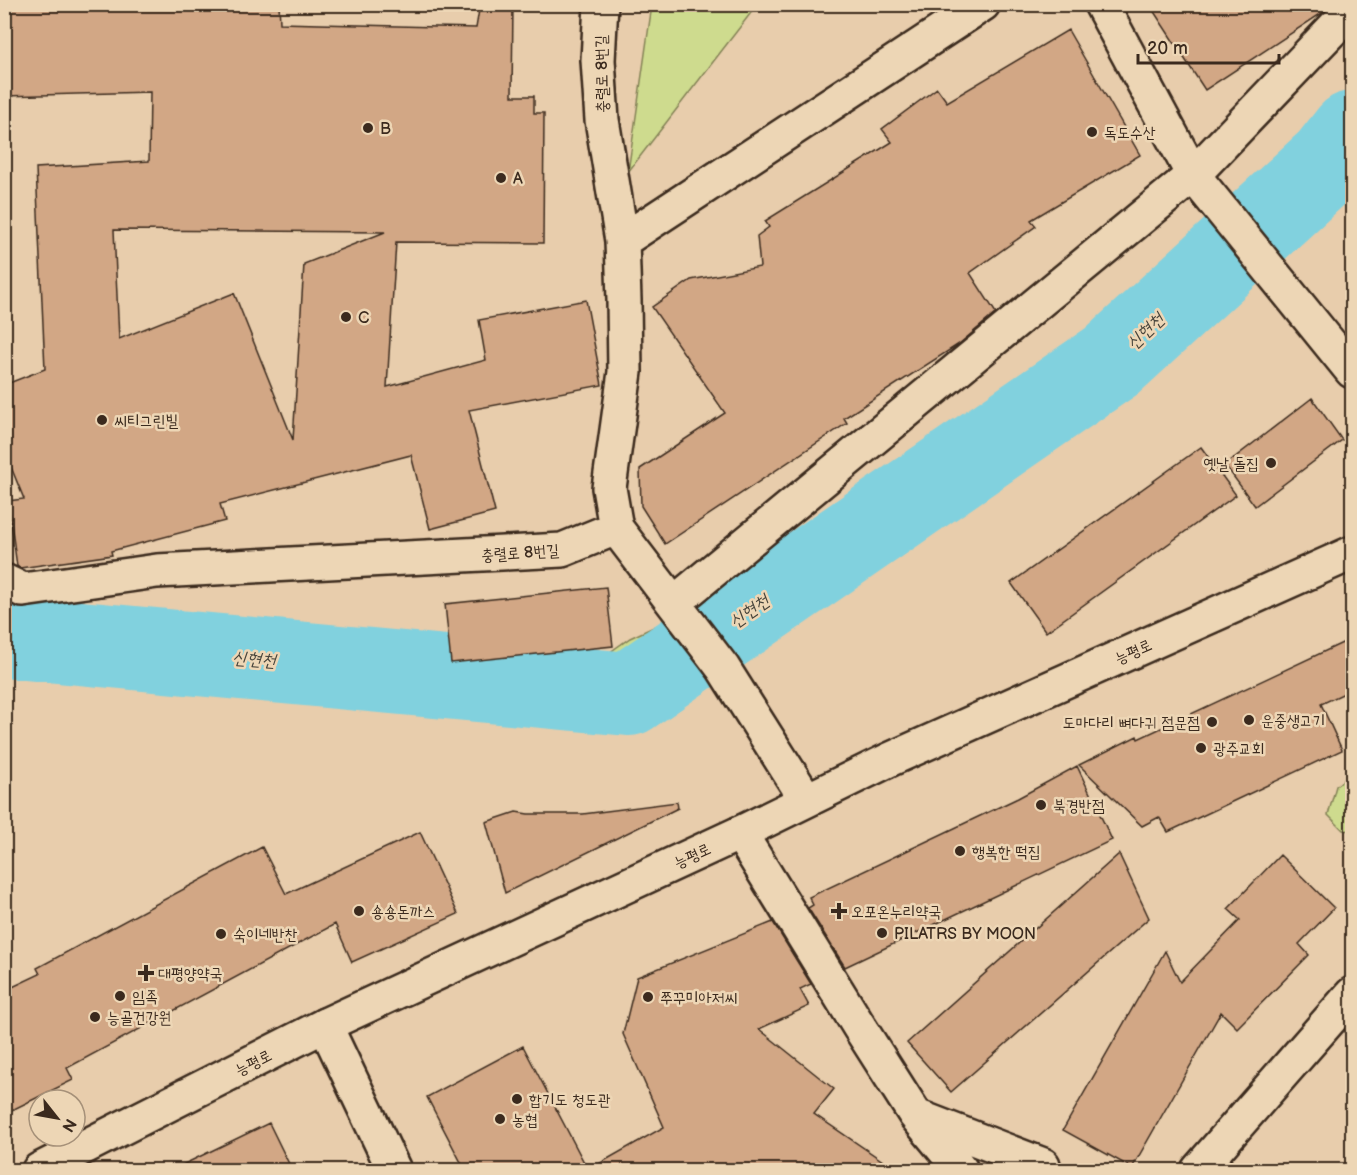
<svg xmlns="http://www.w3.org/2000/svg" width="1357" height="1175" font-family="'Balsamiq Sans','Poor Story',sans-serif">
  <style>
    .green { fill: #cedb8e; stroke: #848256; stroke-width: 1.5 }
    .lines { fill: none; stroke-linecap: round; stroke-linejoin: round }
    .river { stroke: #81d1de; stroke-width: 84 }
    .building { fill: #d2a785; stroke: #3b2a1e; stroke-width: 1.5; fill-rule: evenodd }
    .minor-casing { stroke: #3b2a1e; stroke-width: 38 }
    .major-casing { stroke: #3b2a1e; stroke-width: 38 }
    .minor { stroke: #edd6b5; stroke-width: 33 }
    .major { stroke: #edd6b5; stroke-width: 33 }
    .poi-dot { fill: #3b2a1e; stroke: #edd6b5; stroke-width: 2 }
    .labels { text-anchor: middle; stroke-width: 5; stroke-linejoin: round; paint-order: stroke }
    .street-label { font-size: 16px; fill: #3b2a1e; stroke: #edd6b5 }
    .poi-label { font-size: 16px; fill: #3b2a1e; stroke: #edd6b5; text-anchor: start }
    .water-label { font-size: 18px; font-style: italic; fill: #46433b; stroke: #edd6b5 }
  </style>
  <rect width="100%" height="100%" fill="#e8cdac"/>
  <filter id="ink" filterUnits="userSpaceOnUse"><feTurbulence type="fractalNoise" baseFrequency=".0167" numOctaves="2"/><feDisplacementMap in="SourceGraphic" scale="12" xChannelSelector="R" yChannelSelector="G"/><feConvolveMatrix kernelMatrix="1 2 1 2 8 2 1 2 1" color-interpolation-filters="sRGB"/></filter>
  <g filter="url(#ink)">
    <!-- green -->
    <path class="green" d="M652,5H757L628,172Z
      M671,619L687,650L630,691L364,666L362,662L453,667L610,652L630,638Z
      M1352,773V831L1343,830L1328,815L1336,786Z"/>
    <g class="lines">
      <!-- river -->
      <path class="river" d="M4,636L629,694L1112,361L1330,161L1352,133"/>
    </g>
    <!-- building -->
    <path class="building" d="M4,4H279L280,23L476,28L480,4H513L512,96H534V113H544L543,243L396,242L387,387L486,360L479,320L586,300L602,385L469,410L495,512L430,529L411,455L220,504L225,521L111,551L112,555L20,568L17,566L8,501L24,499L4,450V385L45,369L36,168L149,161L150,92L4,96ZM114,230L385,232L304,264L293,440L234,293L119,339Z
      M1149,4H1330L1322,13L1205,90Z
      M1068,30L1140,155L1031,220L1036,226L970,273L996,313L959,344L844,418L847,423L665,544L641,506L640,469L725,413L652,307L691,280L760,267L757,236L769,227L765,221L892,142L882,129L937,88L947,102Z
      M1312,398L1342,440L1255,506L1225,465Z
      M1201,447L1236,495L1046,632L1011,583Z
      M606,587L613,646L451,663L445,604Z
      M1353,638V689L1321,704L1342,750L1168,832L1159,817L1142,826L1079,765L1137,736L1138,739Z
      M1077,766L1112,840L845,967L808,908L813,905L809,897L1018,798Z
      M677,802L678,808L505,893L486,822L516,812L528,814H583Z
      M420,832L458,914L352,962L335,924L67,1068L73,1080L4,1114V991L40,974L37,968L262,847L286,894Z
      M1119,854L1149,918L951,1092L907,1043Z
      M1280,855L1334,908L1299,944L1309,955L1237,1028L1221,1012L1132,1168L1063,1130L1165,951L1180,982L1240,920L1228,909Z
      M773,922L811,984L800,989L809,1006L759,1029L834,1089L814,1114L896,1170H588L664,1127L623,1034L637,977Z
      M523,1046L588,1170H465L427,1097Z
      M269,1123L292,1170H172Z"/>
    <g class="lines">
      <!-- minor casing -->
      <g class="minor-casing">
        <path id="minor" d="M1101,4L1193,175L1352,371
          M622,241L983,4
          M616,528L723,668L806,799
          M4,581L23,590L157,571L562,550L616,528L609,488L625,372L624,300L622,241L602,120L598,60L601,4
          M674,603L1193,175L1352,9
          M740,833L860,1028L916,1116L1043,1165
          M325,1025L394,1170
          M917,1117L961,1170
          M1198,1170L1352,994"/>
      </g>
      <!-- major casing -->
      <g class="major-casing">
        <path id="major" d="M39,1170L325,1025L740,833L891,759L1352,553"/>
      </g>
      <!-- minor -->
      <use href="#minor" class="minor"/>
      <!-- major -->
      <use href="#major" class="major"/>
    </g>
  </g>
  <!-- markers -->
  <g class="poi-dot">
    <circle cx="368" cy="128" r="6"/>
    <circle cx="1092" cy="132" r="6"/>
    <circle cx="501" cy="178" r="6"/>
    <circle cx="346" cy="317" r="6"/>
    <circle cx="102" cy="420" r="6"/>
    <circle cx="1271" cy="463" r="6"/>
    <circle cx="1249" cy="720" r="6"/>
    <circle cx="1212" cy="722" r="6"/>
    <circle cx="1201" cy="748" r="6"/>
    <circle cx="1041" cy="805" r="6"/>
    <circle cx="960" cy="851" r="6"/>
    <circle cx="359" cy="911" r="6"/>
    <path d="M836 902h6v6h6v6h-6v6h-6v-6h-6v-6h6z"/>
    <circle cx="882" cy="933" r="6"/>
    <circle cx="221" cy="934" r="6"/>
    <path d="M143 964h6v6h6v6h-6v6h-6v-6h-6v-6h6z"/>
    <circle cx="120" cy="996" r="6"/>
    <circle cx="648" cy="997" r="6"/>
    <circle cx="95" cy="1017" r="6"/>
    <circle cx="517" cy="1099" r="6"/>
    <circle cx="500" cy="1119" r="6"/>
  </g>
  <g class="labels">
    <!-- street labels -->
    <g class="street-label">
      <text transform="translate(601 74) rotate(-91)" y="6">충렬로 8번길</text>
      <text transform="translate(520 552) rotate(-4)" y="6">충렬로 8번길</text>
      <text transform="translate(1133 651) rotate(-24)" y="6">능평로</text>
      <text transform="translate(692 855) rotate(-25)" y="6">능평로</text>
      <text transform="translate(253 1062) rotate(-27)" y="6">능평로</text>
    </g>
    <!-- poi labels -->
    <g class="poi-label">
      <text x="380" y="134">B</text>
      <text x="1104" y="138">독도수산</text>
      <text x="513" y="184">A</text>
      <text x="358" y="323">C</text>
      <text x="114" y="426">씨티그린빌</text>
      <text x="1259" y="469" text-anchor="end">옛날 돌집</text>
      <text x="1261" y="726">운중생고기</text>
      <text x="1200" y="728" text-anchor="end">도마다리 뼈다귀 점문점</text>
      <text x="1213" y="754">광주교회</text>
      <text x="1053" y="811">북경반점</text>
      <text x="972" y="857">행복한 떡집</text>
      <text x="371" y="917">숑숑돈까스</text>
      <text x="851" y="917">오포온누리약국</text>
      <text x="894" y="939">PILATRS BY MOON</text>
      <text x="233" y="940">숙이네반찬</text>
      <text x="158" y="979">대평양약국</text>
      <text x="132" y="1002">임족</text>
      <text x="660" y="1003">쭈꾸미아저씨</text>
      <text x="107" y="1023">능골건강원</text>
      <text x="529" y="1105">합기도 청도관</text>
      <text x="512" y="1125">농협</text>
    </g>
    <!-- water labels -->
    <g class="water-label">
      <text transform="translate(1145 331) rotate(-43)" y="6">신현천</text>
      <text transform="translate(749 611) rotate(-35)" y="6">신현천</text>
      <text transform="translate(254 659) rotate(5)" y="6">신현천</text>
    </g>
  </g>
  <!-- margin -->
  <rect width="1357" height="1175" fill="none" stroke="#edd6b5" stroke-width="24"/>
  <rect x="12" y="12" width="1333" height="1151" fill="none" stroke="#3b2a1e" stroke-width="2" filter="url(#ink)"/>
  <!-- north arrow -->
  <g transform="translate(57 1118) rotate(121)"><circle r="28" fill="#edd6b5" stroke="#a69179" stroke-width="1.5"/>
  <path d="M0-4.5L10 22L0 15L-10 22Z" fill="#3b2a1e"/>
  <text y="-9" font-size="16" font-weight="bold" text-anchor="middle" fill="#3b2a1e">N</text>
  </g>
  <!-- scale -->
  <path d="M1138 54v9h141v-9" fill="none" stroke="#3b2a1e" stroke-width="3"/>
  <text x="1147" y="54" font-size="18" fill="#3b2a1e" stroke="#edd6b5" stroke-width="4.5" paint-order="stroke">20 m</text>
</svg>
